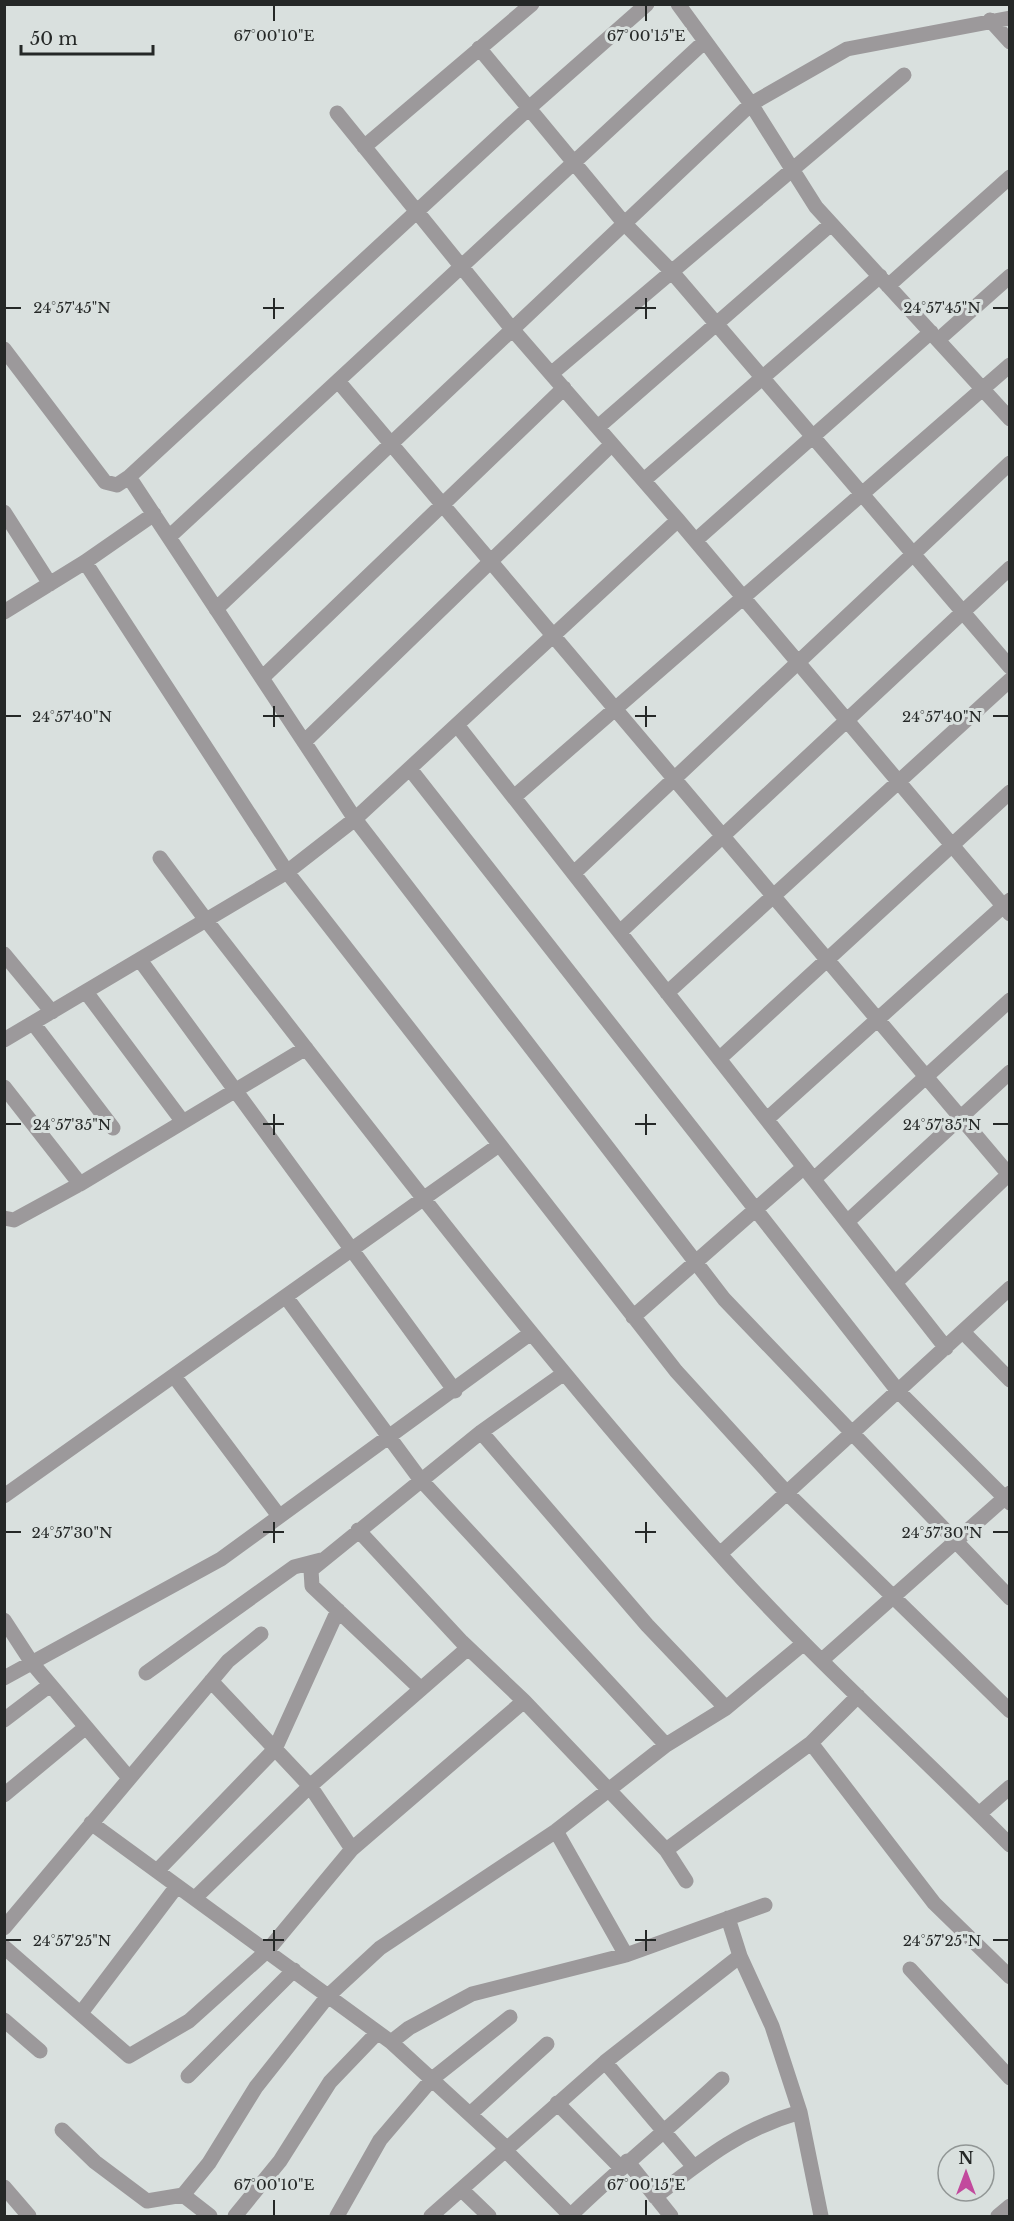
<svg xmlns="http://www.w3.org/2000/svg" width="1014" height="2221" font-family="'Libre Baskerville',serif">
  <style>
    .lines { fill: none; stroke-linecap: round; stroke-linejoin: round }
    .minor { stroke: #9c999b; stroke-width: 15 }
    .ticks { fill: none; stroke: #252827; stroke-width: 2 }
    .ticks-label { font-size: 15px; text-anchor: middle; fill: #252827; stroke: #d9e0de; stroke-width: 6; stroke-linejoin: round; paint-order: stroke }
  </style>
  <rect width="100%" height="100%" fill="#d9e0de"/>
  <g class="lines">
    <!-- minor -->
    <path class="minor" d="M647,4L529,108L129,477L355,819L724,1299L1010,1598
      M678,4L751,104L816,207L1010,419
      M990,20L1010,42
      M479,48L624,223L672,272L1010,667
      M337,113L512,329L678,520L1010,914
      M364,147L532,4
      M888,286L1010,177
      M938,340L1010,276
      M4,349L105,482L117,485L129,477
      M551,374L904,75
      M338,381L1010,1176
      M598,427L831,224
      M644,480L880,276
      M4,512L50,584
      M169,537L704,42
      M696,540L931,332
      M85,562L287,872L676,1371L787,1493L1010,1711
      M216,609L751,104L847,49L1010,18
      M4,612L85,562L154,514
      M262,678L564,388
      M457,725L946,1348
      M304,742L612,444
      M410,769L898,1391L1010,1503
      M514,797L1010,365
      M160,858L206,920C373,1134 537,1350 718,1552C809,1655 913,1747 1010,1845
      M574,873L1010,463
      M620,932L1010,568
      M4,954L52,1012
      M140,960L455,1391
      M86,992L183,1122
      M667,993L1010,680
      M33,1023L113,1128
      M4,1040L287,872L355,819L678,520
      M719,1059L1010,792
      M4,1087L80,1184
      M767,1119L1010,900
      M814,1179L1010,1000
      M4,1218L14,1220L80,1184L306,1048
      M847,1222L1010,1072
      M895,1283L1010,1173
      M286,1297L420,1479L666,1745
      M633,1317L804,1167
      M963,1332L1010,1380
      M174,1376L279,1516
      M481,1432L647,1625L726,1708
      M4,1496L499,1145
      M358,1530L462,1642L524,1701L666,1850L686,1881
      M720,1554L1010,1288
      M4,1620L32,1663L129,1778
      M822,1660L1010,1493
      M146,1673L294,1567L321,1560
      M4,1678L221,1559L531,1333
      M211,1681L310,1786L352,1849
      M421,1689L312,1586L311,1570L481,1432L563,1374
      M4,1720L50,1685
      M811,1743L934,1903L1010,1977
      M4,1795L86,1727
      M979,1814L1010,1787
      M91,1823L391,2042L501,2143L505,2150L571,2216
      M556,1831L626,1955
      M666,1850L811,1743L858,1696
      M157,1871L275,1749L338,1610
      M195,1898L310,1786L468,1648
      M728,1918L740,1956L772,2026L800,2112L821,2216
      M4,1928L228,1661L261,1634
      M4,1947L129,2056L189,2021L268,1950L352,1849L524,1701
      M910,1969L1010,2078
      M81,2013L177,1886
      M4,2020L40,2051
      M391,2042L409,2028L472,1994L626,1955L765,1905
      M605,2062L694,2167
      M188,2076L294,1970
      M557,2103L620,2167
      M470,2114L547,2044
      M62,2130L95,2162L147,2201L183,2195L209,2163L256,2087L328,1996L380,1948L556,1831L666,1745L726,1708L804,1643
      M627,2161L671,2216
      M4,2187L29,2216
      M463,2191L489,2216
      M183,2195L210,2216
      M655,2197C704,2159 739,2130 800,2112
      M235,2216L280,2161L330,2082L377,2033
      M337,2216L380,2140L432,2079L510,2017
      M431,2216L605,2062L740,1956
      M570,2216C619,2168 672,2126 722,2079
      M998,2216L1010,2206"/>
  </g>
  <!-- ticks -->
  <path class="ticks" d="M274,6V21M646,6V21M274,298V319M646,298V319M6,308H21M263,308H284M635,308H656M993,308H1008M274,706V727M646,706V727M6,716H21M263,716H284M635,716H656M993,716H1008M274,1114V1135M646,1114V1135M6,1124H21M263,1124H284M635,1124H656M993,1124H1008M274,1522V1543M646,1522V1543M6,1532H21M263,1532H284M635,1532H656M993,1532H1008M274,1930V1951M646,1930V1951M6,1940H21M263,1940H284M635,1940H656M993,1940H1008M274,2200V2215M646,2200V2215"/>
  <g class="ticks-label">
    <text x="274" y="41">67°00'10"E</text>
    <text x="646" y="41">67°00'15"E</text>
    <text x="72" y="313">24°57'45"N</text>
    <text x="942" y="313">24°57'45"N</text>
    <text x="72" y="722">24°57'40"N</text>
    <text x="942" y="722">24°57'40"N</text>
    <text x="72" y="1130">24°57'35"N</text>
    <text x="942" y="1130">24°57'35"N</text>
    <text x="72" y="1538">24°57'30"N</text>
    <text x="942" y="1538">24°57'30"N</text>
    <text x="72" y="1946">24°57'25"N</text>
    <text x="942" y="1946">24°57'25"N</text>
    <text x="274" y="2190">67°00'10"E</text>
    <text x="646" y="2190">67°00'15"E</text>
  </g>
  <!-- border -->
  <rect width="1014" height="2221" fill="none" stroke="#252827" stroke-width="12"/>
  <!-- north arrow -->
  <g transform="translate(966 2173)"><circle r="28" fill="#d9e0de" stroke="#919695" stroke-width="1.5"/>
  <path d="M0-4.5L10 22L0 15L-10 22Z" fill="#c2499d"/>
  <text y="-9" font-size="16" font-weight="bold" text-anchor="middle" fill="#252827">N</text>
  </g>
  <!-- scale -->
  <path d="M21 45v9h132v-9" fill="none" stroke="#252827" stroke-width="3"/>
  <text x="30" y="45" font-size="18" fill="#252827" stroke="#d9e0de" stroke-width="4.5" paint-order="stroke">50 m</text>
</svg>
